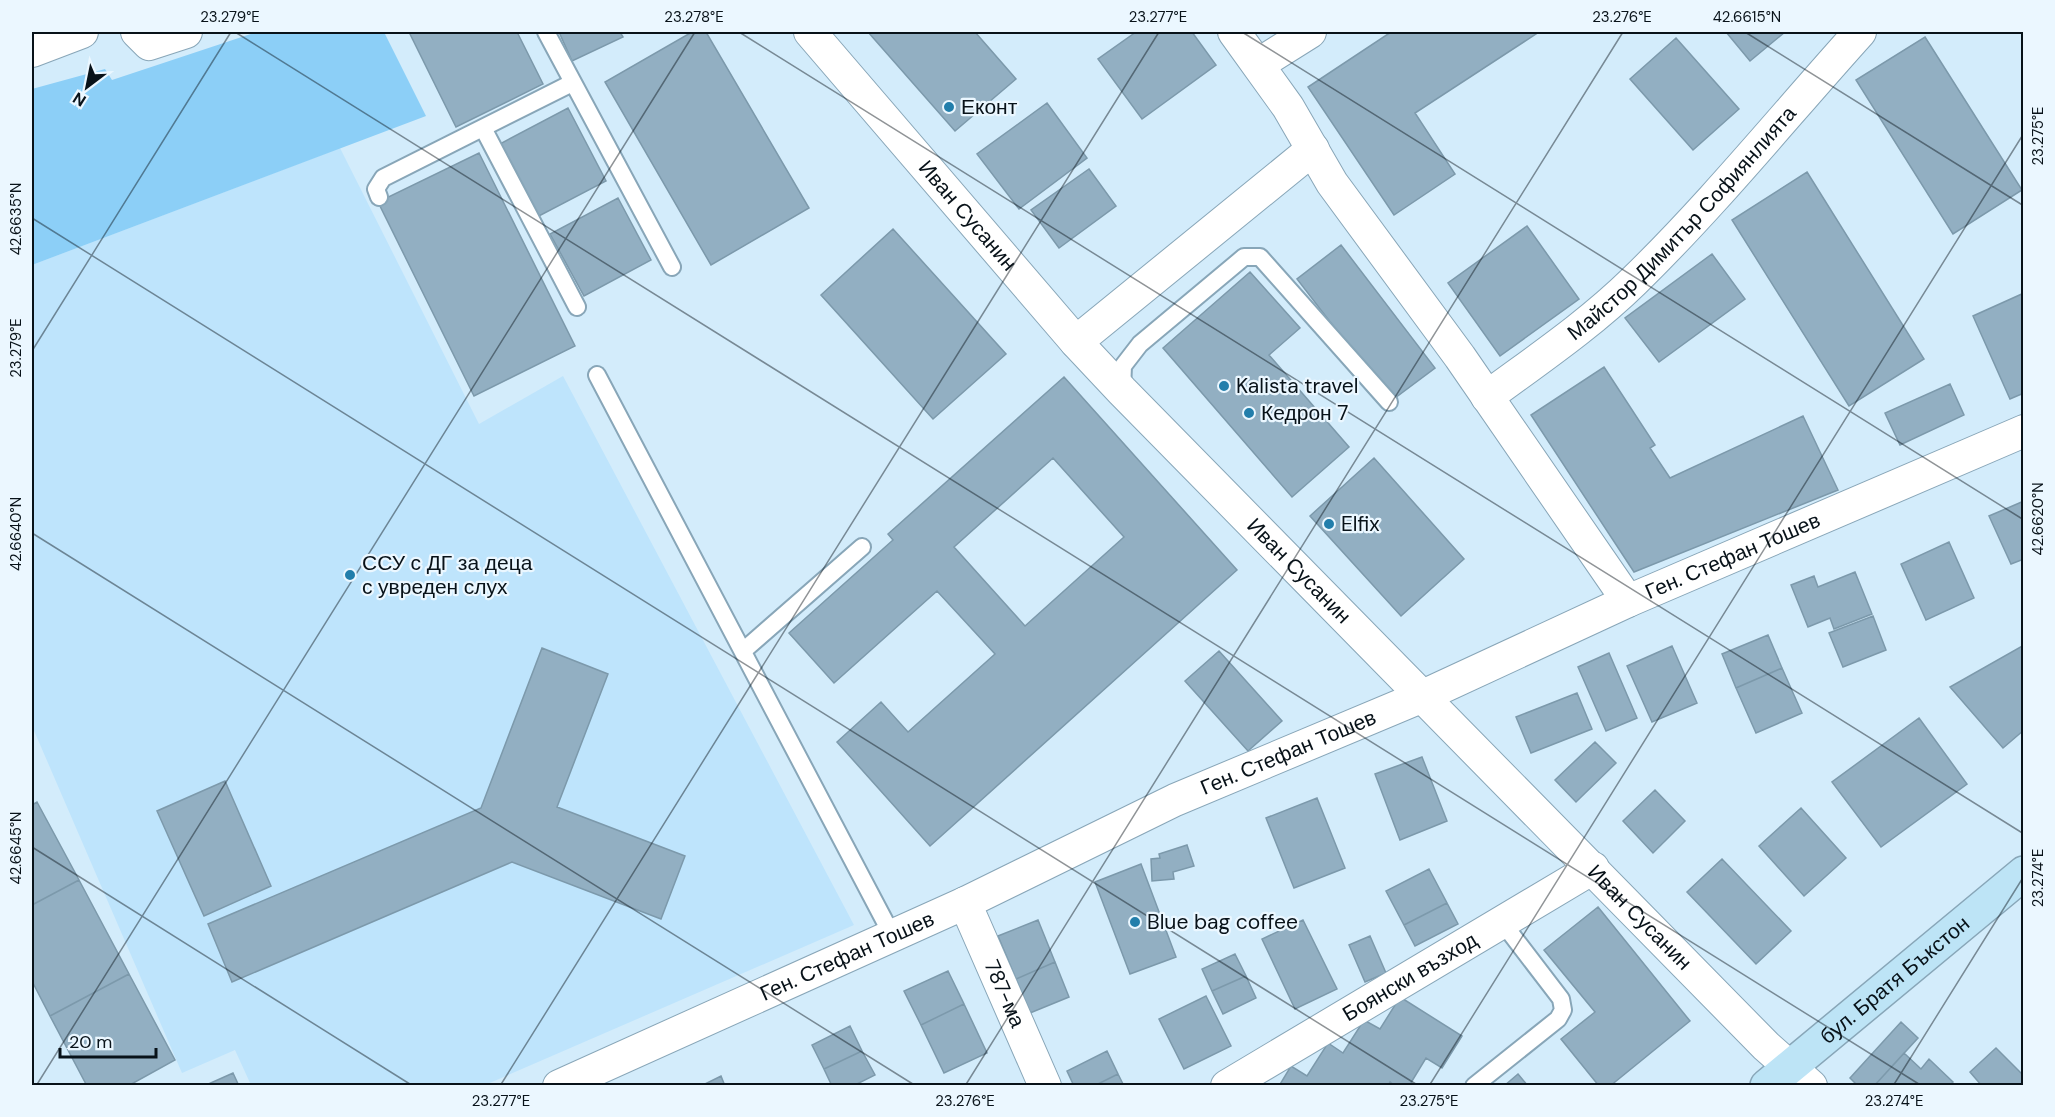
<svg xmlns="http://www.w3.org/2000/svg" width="2055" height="1117" font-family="'DM Sans',sans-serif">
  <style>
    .built { fill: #bee4fc }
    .green { fill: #8ccff7 }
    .building { fill: #92afc2; stroke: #7c99ab; stroke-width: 1.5; fill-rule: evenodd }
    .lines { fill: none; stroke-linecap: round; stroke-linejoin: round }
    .lane-casing { stroke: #88a6b8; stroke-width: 20 }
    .street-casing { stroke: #88a6b8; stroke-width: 34 }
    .secondary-casing { stroke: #88a6b8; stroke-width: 36 }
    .lane { stroke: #fff; stroke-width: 16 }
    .street { stroke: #fff; stroke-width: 32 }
    .secondary { stroke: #bde4f6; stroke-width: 33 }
    .ticks { fill: none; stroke: #081219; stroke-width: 1.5; stroke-opacity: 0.45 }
    .poi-dot { fill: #227eab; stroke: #ebf7ff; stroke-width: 2 }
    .labels { text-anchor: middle; stroke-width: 4.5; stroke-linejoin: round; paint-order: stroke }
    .poi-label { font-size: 21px; fill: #081219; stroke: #ebf7ff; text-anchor: start }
    .street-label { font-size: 21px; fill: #081219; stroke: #ebf7ff }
    .neatline { fill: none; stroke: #081219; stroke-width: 2 }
    .ticks-label { font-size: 15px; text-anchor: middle; fill: #081219 }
  </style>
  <rect width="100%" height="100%" fill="#d3ecfb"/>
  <!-- built -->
  <path class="built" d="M340,148L479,424L563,376L854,925L485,1085H251L235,1050L182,1073L32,726V265Z"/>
  <!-- green -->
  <path class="green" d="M257,32H384L426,116L32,265V89L105,69L112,80Z"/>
  <!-- building -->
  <path class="building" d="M409,32H517L543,84L456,127Z
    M559,32H620L623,37L572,61Z
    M692,32H706L809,208L711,265L605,82Z
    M868,32H975L1016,79L955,131Z
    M1136,32H1192L1216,65L1142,119L1098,59Z
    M1391,32H1539L1415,113L1455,174L1394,215L1308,87Z
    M1726,32H1785L1750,61Z
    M1925,37L2022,190L1953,234L1856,80Z
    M1676,38L1739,109L1693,150L1630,79Z
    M1047,103L1087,158L1019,209L977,154Z
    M568,108L606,181L537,217L498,145Z
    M479,153L575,346L474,396L378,202Z
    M1089,169L1116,206L1059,248L1031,210Z
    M1807,172L1924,359L1849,406L1732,220Z
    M618,198L651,260L584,296L550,234Z
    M1527,226L1579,299L1500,356L1448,283Z
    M893,229L1006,354L933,419L821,295Z
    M1341,245L1435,368L1391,401L1297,279Z
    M1712,254L1745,299L1659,362L1625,318Z
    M1250,272L1300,328L1269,355L1349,447L1292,497L1163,348Z
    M2024,293V393L2010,399L1973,316Z
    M1604,367L1655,445L1650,448L1670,478L1803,416L1838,490L1634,572L1531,415Z
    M1064,377L1237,570L930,846L837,742L881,702L908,732L995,654L937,591L834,683L789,633L893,540L888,534ZM1053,458L1124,537L1025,626L954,547Z
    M1950,384L1964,415L1900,445L1885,413Z
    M1374,458L1464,559L1401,616L1310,516Z
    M2024,501V559L2011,564L1989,516Z
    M1949,542L1974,598L1926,620L1901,564Z
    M1855,572L1872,614L1834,629L1830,618L1808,627L1791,585L1814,576L1818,587Z
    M1873,616L1886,650L1843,667L1829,633Z
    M1768,635L1782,668L1736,688L1722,654Z
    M2024,645V730L2003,748L1950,687Z
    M1672,646L1697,703L1652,722L1627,666Z
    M542,648L608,674L557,807L685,856L661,919L512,862L232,982L208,924L481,808Z
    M1219,651L1282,721L1248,751L1185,681Z
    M1609,653L1637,718L1606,731L1578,667Z
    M1782,668L1802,713L1756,733L1736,688Z
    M1577,693L1592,729L1531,753L1516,717Z
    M1919,718L1967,784L1881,847L1832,782Z
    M1595,742L1616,763L1576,802L1555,780Z
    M1422,757L1447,821L1400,840L1375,774Z
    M225,781L271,886L204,916L157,811Z
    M1655,790L1685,821L1653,853L1623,821Z
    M1317,798L1345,868L1294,888L1266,818Z
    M37,802L79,880L32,905V805Z
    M1801,808L1846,858L1804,896L1759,846Z
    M1187,845L1194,866L1173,872L1174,879L1152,881L1151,859L1160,858L1159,854Z
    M1722,859L1791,931L1756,964L1687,892Z
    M1141,864L1176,957L1130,974L1095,882Z
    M1429,869L1447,903L1404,925L1386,891Z
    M79,880L129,974L50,1016L32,981V905Z
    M1447,903L1458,924L1415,946L1404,925Z
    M1598,907L1690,1021L1610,1086H1599L1561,1039L1595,1012L1544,950Z
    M1038,920L1055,962L1016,979L998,936Z
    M1303,920L1337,989L1295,1009L1262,939Z
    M1370,936L1386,973L1365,982L1349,945Z
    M1235,954L1246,976L1212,991L1202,969Z
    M1055,962L1069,997L1030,1013L1016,979Z
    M948,971L964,1004L921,1025L904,991Z
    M129,974L175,1060L128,1086H87L50,1016Z
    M1246,976L1256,998L1223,1014L1212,991Z
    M1206,996L1231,1046L1184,1069L1159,1019Z
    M1400,997L1462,1036L1442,1068L1426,1058L1409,1086H1395L1390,1082L1388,1086H1279L1291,1066L1307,1076L1328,1043L1343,1053L1364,1020L1380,1029Z
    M964,1004L987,1053L944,1073L921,1025Z
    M1901,1022L1918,1038L1874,1086H1858L1850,1078Z
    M850,1026L862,1051L824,1069L812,1045Z
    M1996,1048L2024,1076V1086H1982L1970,1072Z
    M862,1051L875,1075L853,1086H832L824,1069Z
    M1107,1051L1118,1074L1094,1086H1074L1067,1071Z
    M1904,1053L1921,1069L1929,1059L1953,1082L1949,1086H1874Z
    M233,1073L239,1086H204Z
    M1118,1074L1124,1086H1094Z
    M1518,1074L1528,1086H1504Z
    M721,1076L725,1086H701Z"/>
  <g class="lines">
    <!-- lane casing -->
    <g class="lane-casing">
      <path id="lane" d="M546,32L672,267
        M483,128L577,307
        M379,197L376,189L383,178L572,83
        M597,375L892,935
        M1122,390L1123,366L1140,344L1244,257H1260L1389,402
        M743,651L862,547
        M1474,1086L1558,1019L1563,1010L1561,999L1502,922"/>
    </g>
    <!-- street casing -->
    <g class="street-casing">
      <g id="street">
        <path d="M137,32L149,44L186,32"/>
        <path id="s1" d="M810,32L1076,342L1122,391L1766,1046L1811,1086"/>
        <path d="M1234,32L1288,107L1332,183L1460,357L1628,601"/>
        <path d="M32,51L82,32"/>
        <path d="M1259,64L1310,32"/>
        <path d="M1076,342L1313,149"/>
        <path id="s2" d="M1487,397C1537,360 1589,325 1634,281C1714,203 1785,115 1860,32"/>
        <path id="s3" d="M965,903L1045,1086"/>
        <path id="s4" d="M559,1086L965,903L1175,800L1423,696L1628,601L2024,431"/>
        <path id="s5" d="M1227,1086L1593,868"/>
      </g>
    </g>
    <!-- secondary casing -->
    <g class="secondary-casing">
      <g id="secondary">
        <path id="s6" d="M1767,1086L2024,873"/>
      </g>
    </g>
    <!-- lane -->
    <use href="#lane" class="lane"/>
    <!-- street -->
    <use href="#street" class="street"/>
    <!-- secondary -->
    <use href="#secondary" class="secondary"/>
  </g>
  <!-- ticks -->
  <path class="ticks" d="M235,32L1922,1086M739,32L2024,834M1242,32L2024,520M1745,32L2024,206M32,218L1419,1086M32,351L231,32M32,533L916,1086M32,847L413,1086M36,1086L695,32M500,1086L1159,32M965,1086L1623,32M1429,1086L2024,133M1893,1086L2024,876"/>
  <!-- markers -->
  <g class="poi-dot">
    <circle cx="949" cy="107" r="6"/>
    <circle cx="1224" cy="386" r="6"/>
    <circle cx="1249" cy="413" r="6"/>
    <circle cx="1329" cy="524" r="6"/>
    <circle cx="350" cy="575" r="6"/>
    <circle cx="1135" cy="922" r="6"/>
  </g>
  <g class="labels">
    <!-- poi labels -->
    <g class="poi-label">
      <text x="961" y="114">Еконт</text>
      <text x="1236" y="393">Kalista travel</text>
      <text x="1261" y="420">Кедрон 7</text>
      <text x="1341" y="531">Elfix</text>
      <text x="362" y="570">ССУ с ДГ за деца<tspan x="362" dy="24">с увреден слух</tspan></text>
      <text x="1147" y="929">Blue bag coffee</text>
    </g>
    <!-- street labels -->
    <g class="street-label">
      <text dy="7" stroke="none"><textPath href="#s1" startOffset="242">Иван Сусанин</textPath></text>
      <text dy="7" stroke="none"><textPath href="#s2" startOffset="262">Майстор Димитър Софиянлията</textPath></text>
      <text dy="7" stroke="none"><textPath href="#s4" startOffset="1288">Ген. Стефан Тошев</textPath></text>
      <text dy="7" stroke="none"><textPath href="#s1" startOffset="728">Иван Сусанин</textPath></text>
      <text dy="7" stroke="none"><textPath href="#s4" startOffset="802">Ген. Стефан Тошев</textPath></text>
      <text dy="7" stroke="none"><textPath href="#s1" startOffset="1214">Иван Сусанин</textPath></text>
      <text dy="7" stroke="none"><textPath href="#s4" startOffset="316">Ген. Стефан Тошев</textPath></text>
      <text dy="7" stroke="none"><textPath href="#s5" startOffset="213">Боянски възход</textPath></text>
      <text dy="7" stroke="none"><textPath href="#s6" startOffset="166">бул. Братя Бъкстон</textPath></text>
      <text dy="7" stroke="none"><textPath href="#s3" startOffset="99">787-ма</textPath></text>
    </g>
  </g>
  <!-- border -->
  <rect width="2055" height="1117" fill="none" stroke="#ebf7ff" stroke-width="66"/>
  <!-- north arrow -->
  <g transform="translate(87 87) rotate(212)" stroke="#ebf7ff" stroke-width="4.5" paint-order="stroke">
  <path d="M0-4.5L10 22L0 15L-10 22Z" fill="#081219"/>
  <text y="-9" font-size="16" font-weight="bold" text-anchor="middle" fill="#081219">N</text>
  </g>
  <!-- scale -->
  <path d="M60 1048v9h96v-9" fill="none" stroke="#081219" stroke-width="3"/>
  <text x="69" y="1048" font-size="18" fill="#081219" stroke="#ebf7ff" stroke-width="4.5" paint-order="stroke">20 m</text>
  <rect x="33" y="33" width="1989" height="1051" class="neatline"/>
  <g class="ticks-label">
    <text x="230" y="22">23.279°E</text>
    <text x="694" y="22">23.278°E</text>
    <text x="1158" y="22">23.277°E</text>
    <text x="1622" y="22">23.276°E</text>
    <text x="1747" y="22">42.6615°N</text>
    <text transform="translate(2038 136) rotate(-90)" y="5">23.275°E</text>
    <text transform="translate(16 219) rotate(-90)" y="5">42.6635°N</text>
    <text transform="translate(16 348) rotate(-90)" y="5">23.279°E</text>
    <text transform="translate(2038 519) rotate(-90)" y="5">42.6620°N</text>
    <text transform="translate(16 534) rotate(-90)" y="5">42.6640°N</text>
    <text transform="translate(16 848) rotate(-90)" y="5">42.6645°N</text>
    <text transform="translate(2038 878) rotate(-90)" y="5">23.274°E</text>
    <text x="501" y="1106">23.277°E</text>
    <text x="965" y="1106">23.276°E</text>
    <text x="1429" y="1106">23.275°E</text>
    <text x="1894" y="1106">23.274°E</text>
  </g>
</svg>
